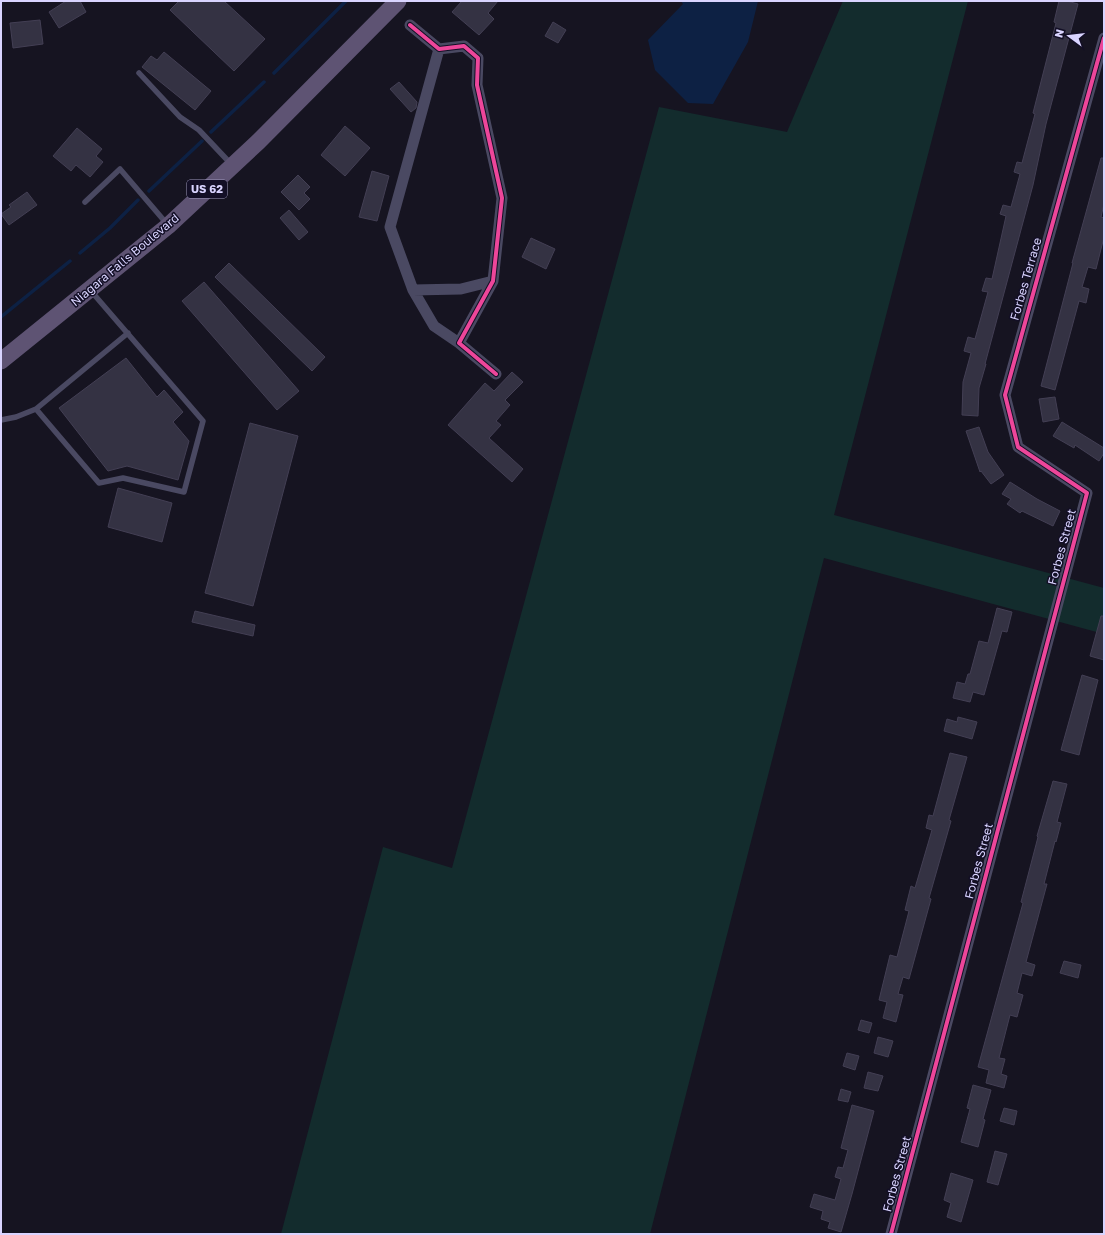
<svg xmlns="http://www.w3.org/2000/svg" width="1105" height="1235" font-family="'Golos Text',sans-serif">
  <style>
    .green { fill: #132c2d }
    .water { fill: #0d2144 }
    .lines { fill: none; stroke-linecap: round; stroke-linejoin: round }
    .stream { stroke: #0d2144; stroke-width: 3.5 }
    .building { fill: #343243; stroke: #433f54 }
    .service { stroke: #4a4962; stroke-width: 5.5 }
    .minor { stroke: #4a4962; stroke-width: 11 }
    .primary { stroke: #5e5373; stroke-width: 17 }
    .cycleway-casing { stroke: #130f26; stroke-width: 6 }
    .cycleway { stroke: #ed469a; stroke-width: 4 }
    .labels { text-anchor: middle; stroke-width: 3; stroke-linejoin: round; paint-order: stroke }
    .shield { fill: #130f26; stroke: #9e99be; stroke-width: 1 }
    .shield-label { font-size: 11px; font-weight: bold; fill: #d9d4ff }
    .street-label { font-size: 12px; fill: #d9d4ff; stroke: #130f26 }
  </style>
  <rect width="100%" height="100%" fill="#161421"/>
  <!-- green -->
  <path class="green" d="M843,1H968L834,515L1104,588V634L824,558L650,1234H281L383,847L452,868L659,107L787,132Z"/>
  <!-- water -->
  <path class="water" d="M681,1H758L748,42L713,104L688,103L655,70L648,40L683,4Z"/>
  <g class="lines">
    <!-- stream -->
    <path class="stream" d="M274,73L346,1
      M211,132L264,82
      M149,191L202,141
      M80,253L110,228L138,200
      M1,317L70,261"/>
  </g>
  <!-- building -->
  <path class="building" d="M66,1H80L86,12L59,28L49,12Z
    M179,1H224L265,39L234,71L170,10Z
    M462,1H498L488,13L494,19L479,35L452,12Z
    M1059,1H1067L1078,4L1046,124L1033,185L985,364H986L979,388L978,416L962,415L963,382L971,353L964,351L968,337L975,339L988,292L982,291L986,278L992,279L1006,216L1000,214L1003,205L1011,207L1020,174L1014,172L1017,162L1022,163L1027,144L1035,114L1033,113L1056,23L1054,22Z
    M40,20L43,44L13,48L10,23Z
    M553,22L566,30L558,43L545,36Z
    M164,52L211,91L195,110L142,67L151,56L157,60Z
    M399,82L417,102L416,108L411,112L390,89Z
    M345,126L370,148L345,176L321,155Z
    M77,128L102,149L96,156L103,162L90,177L76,165L71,171L53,156Z
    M1101,158H1104V204L1101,217L1104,218V237L1096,269L1088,267L1082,287L1089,289L1086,303L1079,301L1055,390L1041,386L1073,263H1072Z
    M372,171L389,176L377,221L359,217Z
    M298,175L310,187L304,193L310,199L299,210L281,192Z
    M27,192L37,205L9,225L1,214L11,207L9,205Z
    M289,210L308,232L299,240L280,218Z
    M531,238L555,249L546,269L522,257Z
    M229,263L325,357L312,371L215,277Z
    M204,282L299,391L277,410L182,301Z
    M126,358L157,397L164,390L183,412L173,422L189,441L178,480L127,466L108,471L59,408Z
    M512,372L523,382L505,400L510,405L496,421L501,425L489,438L523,469L512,482L448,425L485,383L494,391Z
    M1055,397L1059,419L1043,422L1039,399Z
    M1062,422L1104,448V453L1099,461L1075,445L1074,448L1053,436Z
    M250,423L298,436L253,606L205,593Z
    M979,427L988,452L1004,475L991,484L981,471L980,472L966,431Z
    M1010,482L1037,499L1060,511L1053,526L1022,511L1020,513L1007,504L1011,499L1002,494Z
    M118,488L172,503L162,542L108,527Z
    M997,608L1012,612L1007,632L1002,631L984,695L973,692L970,702L953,698L957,682L965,684L968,674H970L979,641L988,643Z
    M195,611L255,625L253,636L192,622Z
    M1101,616H1104V660L1090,656Z
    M1082,675L1098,680L1079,755L1061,750Z
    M958,717L977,722L972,739L944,731L947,719L957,722Z
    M950,753L967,757L949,820L951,821L929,898L931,899L909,979L903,977L898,994L903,995L896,1022L883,1018L887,1002L879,1000L890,955L897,957L909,911L905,910L911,886L915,888L932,830L926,828L929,815L933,816Z
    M1053,781L1067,784L1057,822L1061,823L1056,842L1055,841L1044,884H1047L1026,962L1035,965L1032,976L1022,973L1017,993L1023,995L1017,1017L1010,1015L999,1058L1005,1059L1001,1074L1007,1076L1004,1088L986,1083L989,1070L978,1067L1023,903L1021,902L1038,837L1037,836Z
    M1064,961L1081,965L1078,978L1060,973Z
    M861,1020L872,1023L869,1033L858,1030Z
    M878,1037L893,1041L888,1057L874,1053Z
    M847,1053L859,1056L855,1070L843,1066Z
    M868,1072L883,1076L878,1091L864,1088Z
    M973,1085L991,1090L983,1119L985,1120L978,1147L961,1142L970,1109L967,1108Z
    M841,1089L851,1092L848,1102L838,1100Z
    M852,1105L874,1111L852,1194L841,1232L828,1228L830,1222L821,1219L823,1211L810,1207L814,1194L835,1200L841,1179L835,1177L838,1167L843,1168L848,1150L841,1148Z
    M1004,1108L1017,1111L1014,1125L1000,1121Z
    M995,1151L1007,1154L998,1185L987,1182Z
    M951,1173L973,1180L961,1222L947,1217L951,1203L944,1200Z"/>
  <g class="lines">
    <!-- service -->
    <path class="service" d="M139,73L180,117L199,130L232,165
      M85,202L120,169L167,224
      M36,409L128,333
      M1,420L16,417L36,409L99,483L123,478L184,492L203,421L91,291"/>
    <!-- minor -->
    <path class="minor" d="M410,25L439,49L464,46L478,58L477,85L502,198L493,281L459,343L496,374
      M439,49L390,227L413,290L434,326L459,343
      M413,290L461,289L493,281
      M891,1234L1087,493L1018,447L1005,395L1104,38"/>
    <!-- primary -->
    <path class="primary" d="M1,361L168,226L258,142L398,1"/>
    <!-- cycleway casing -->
    <g class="cycleway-casing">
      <path id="cycleway" d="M410,25L439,49L464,46L478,58L477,85L502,198L493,281L459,343L496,374
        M891,1234L1087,493L1018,447L1005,395L1104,38"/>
    </g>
    <!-- cycleway -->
    <use href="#cycleway" class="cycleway"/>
  </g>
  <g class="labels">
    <!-- shield labels -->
    <rect class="shield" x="187" y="180" width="40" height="18" rx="3"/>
    <g class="shield-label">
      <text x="207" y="193">US 62</text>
    </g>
    <!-- street labels -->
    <g class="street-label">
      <text transform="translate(125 260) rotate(-40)" y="4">Niagara Falls Boulevard</text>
      <text transform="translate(1026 279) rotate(-74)" y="4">Forbes Terrace</text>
      <text transform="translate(1062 547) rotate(-75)" y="4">Forbes Street</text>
      <text transform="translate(979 861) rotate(-75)" y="4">Forbes Street</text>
      <text transform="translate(897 1174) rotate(-75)" y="4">Forbes Street</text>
    </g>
  </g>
  <!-- border -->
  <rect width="1105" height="1235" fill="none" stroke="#d9d4ff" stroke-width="4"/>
  <!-- north arrow -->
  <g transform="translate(1069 36) rotate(285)" stroke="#130f26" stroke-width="3" paint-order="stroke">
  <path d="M0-3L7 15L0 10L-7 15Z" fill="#d9d4ff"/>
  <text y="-6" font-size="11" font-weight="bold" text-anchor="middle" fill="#d9d4ff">N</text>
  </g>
</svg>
